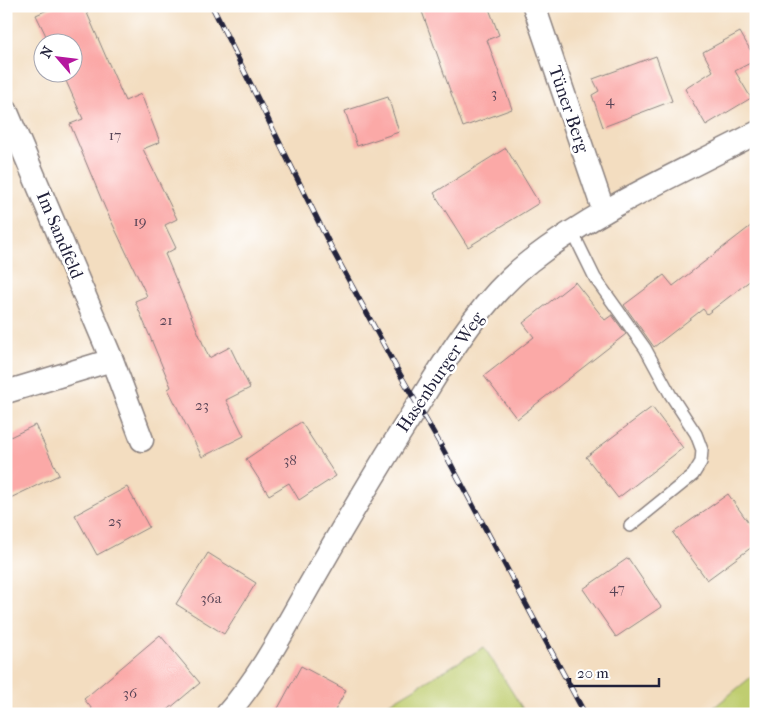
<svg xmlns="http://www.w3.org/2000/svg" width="762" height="720" font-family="'IM FELL French Canon',serif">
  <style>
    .green { fill: #bfcd6f; stroke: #707855 }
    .building { fill: #fba9a7 }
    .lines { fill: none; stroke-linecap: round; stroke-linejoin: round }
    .service-casing { stroke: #8a807e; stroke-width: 14 }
    .minor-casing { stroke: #8a807e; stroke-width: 25 }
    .service { stroke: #fff; stroke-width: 11 }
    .minor { stroke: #fff; stroke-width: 22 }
    .rail-casing { stroke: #22223b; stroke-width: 5.5 }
    .rail { stroke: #fff; stroke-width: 4; stroke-dasharray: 11; stroke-linecap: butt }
    .labels { text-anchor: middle; stroke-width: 5; stroke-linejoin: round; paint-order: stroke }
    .number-label { font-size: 15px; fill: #584456 }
    .street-label { font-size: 18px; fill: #22223b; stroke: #fff }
  </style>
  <rect width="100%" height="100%" fill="#fff"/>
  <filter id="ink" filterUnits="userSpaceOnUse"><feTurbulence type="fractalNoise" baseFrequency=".02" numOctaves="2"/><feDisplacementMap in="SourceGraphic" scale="10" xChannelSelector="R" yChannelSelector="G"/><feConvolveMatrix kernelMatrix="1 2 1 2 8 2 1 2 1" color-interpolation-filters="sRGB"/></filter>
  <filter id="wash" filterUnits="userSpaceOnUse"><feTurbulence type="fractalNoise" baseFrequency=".0096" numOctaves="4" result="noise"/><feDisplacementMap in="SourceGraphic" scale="20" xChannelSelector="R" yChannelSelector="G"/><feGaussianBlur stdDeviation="1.12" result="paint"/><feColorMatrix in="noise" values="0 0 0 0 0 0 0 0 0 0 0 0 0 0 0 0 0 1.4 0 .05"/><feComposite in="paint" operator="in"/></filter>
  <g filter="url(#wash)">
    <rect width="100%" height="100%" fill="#f3ddc0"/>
    <!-- green -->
    <path class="green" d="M484,647L526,714H380L383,707Z
      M756,673V714H706Z"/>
    <g id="blocks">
      <!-- building -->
      <path class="building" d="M56,6H84L125,101L141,94L160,142L143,149L177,219L165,225L176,248L165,254L209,358L230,347L250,388L226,400L244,436L202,457L168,389L171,387L135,301L147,296L105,208L70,124L83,119L62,72H72V42H49L36,15Z
        M420,6H488L499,35L487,40L512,109L463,127Z
        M740,32L756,60L735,71L751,98L706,125L685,89L713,71L703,52Z
        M656,56L672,101L603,127L592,95L599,91L593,79Z
        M388,97L399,132L357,146L345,111Z
        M506,148L539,203L468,247L434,193Z
        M756,222V276L707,314L703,309L654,347L624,305L664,275L673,286Z
        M575,282L605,320L612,315L626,334L517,419L484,376L534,337L523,323Z
        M652,407L683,448L618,498L586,457Z
        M301,422L336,476L299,500L289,483L269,495L246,459Z
        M35,425L59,475L6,500V439Z
        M127,487L149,527L97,555L75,515Z
        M728,494L756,533V544L707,580L673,533Z
        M208,553L256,583L224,634L176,604Z
        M628,558L661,607L616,637L583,589Z
        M160,635L200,683L163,714H96L84,699Z
        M301,666L346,690L333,714H275Z"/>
    </g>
  </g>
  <g filter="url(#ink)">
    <use href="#blocks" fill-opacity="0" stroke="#8a807e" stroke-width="1"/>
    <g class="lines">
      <!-- service casing -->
      <g class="service-casing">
        <path id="service" d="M573,233L595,278L645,348L670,394L696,434L702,450L701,462L693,475L630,526"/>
      </g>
      <!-- minor casing -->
      <g class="minor-casing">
        <path id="minor" d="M534,6L604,212
          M6,110L112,360L6,392
          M112,360L142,440
          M227,714C262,674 286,626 312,581C349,516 387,453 427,390C456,343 487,295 530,261C598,208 680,173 756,133"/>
      </g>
      <!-- service -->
      <use href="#service" class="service"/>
      <!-- minor -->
      <use href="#minor" class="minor"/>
      <!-- rail casing -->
      <g class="rail-casing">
        <path id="rail" d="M212,6L333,251L397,369L440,444L585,714"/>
      </g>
      <!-- rail -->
      <use href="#rail" class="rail"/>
    </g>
  </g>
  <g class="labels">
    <!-- number labels -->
    <g class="number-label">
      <text x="494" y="98">3</text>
      <text x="610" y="105">4</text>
      <text x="115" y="140">17</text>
      <text x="140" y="226">19</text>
      <text x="166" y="325">21</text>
      <text x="202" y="410">23</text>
      <text x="290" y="465">38</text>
      <text x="115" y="526">25</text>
      <text x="617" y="593">47</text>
      <text x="211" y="603">36a</text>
      <text x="130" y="698">36</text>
    </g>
    <!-- street labels -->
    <g class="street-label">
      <text transform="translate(569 109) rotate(71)" y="6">Tüner Berg</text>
      <text transform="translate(60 235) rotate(67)" y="6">Im Sandfeld</text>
      <text transform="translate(440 372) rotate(-56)" y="6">Hasenburger Weg</text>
    </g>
  </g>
  <!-- margin -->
  <rect width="762" height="720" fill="none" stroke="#fff" stroke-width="25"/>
  <!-- north arrow -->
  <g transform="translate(58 58) rotate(298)"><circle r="24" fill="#ffffff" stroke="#a7a7b1"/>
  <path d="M0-4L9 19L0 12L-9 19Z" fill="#b5179e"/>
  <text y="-8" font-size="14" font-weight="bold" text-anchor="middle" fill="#22223b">N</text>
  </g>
  <!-- scale -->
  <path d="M570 678v8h89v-8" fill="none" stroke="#22223b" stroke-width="2.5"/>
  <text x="577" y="678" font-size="15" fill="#22223b" stroke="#ffffff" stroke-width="4" paint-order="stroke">20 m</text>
</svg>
